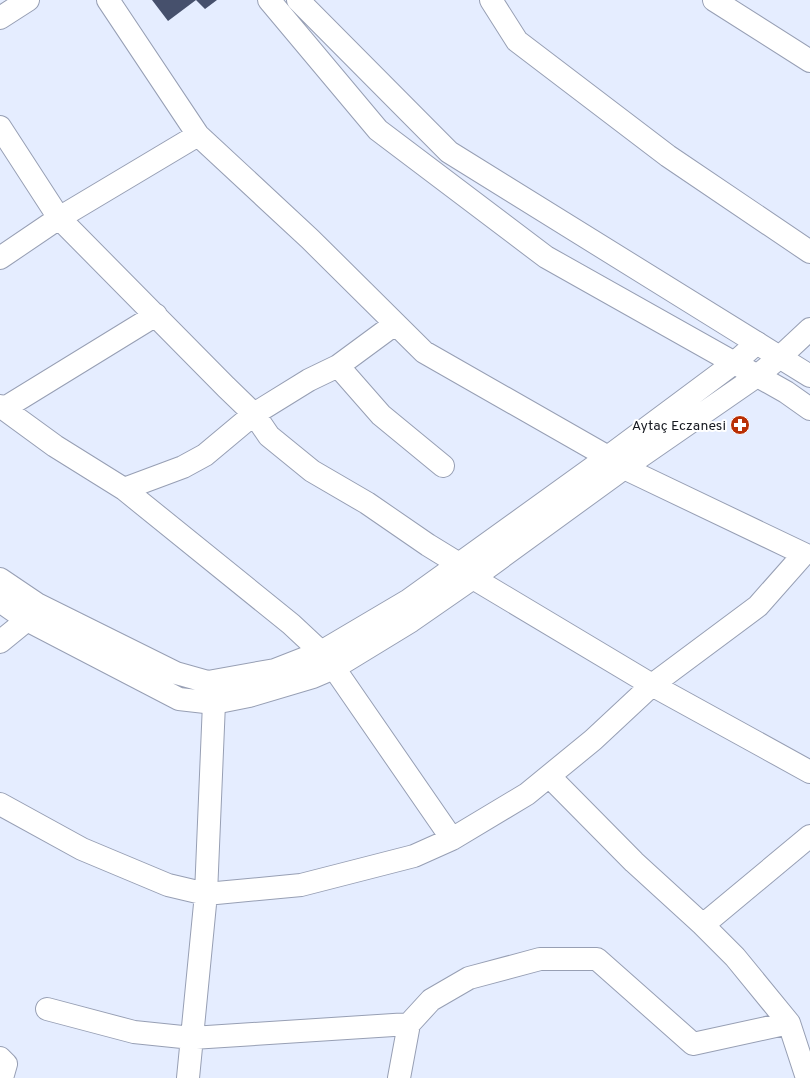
<svg xmlns="http://www.w3.org/2000/svg" width="810" height="1078" font-family="Overpass,sans-serif">
  <style>
    .building { fill: #46506c }
    .lines { fill: none; stroke-linecap: round; stroke-linejoin: round }
    .minor-casing { stroke: #979fb4; stroke-width: 24 }
    .tertiary-casing { stroke: #979fb4; stroke-width: 24 }
    .secondary-casing { stroke: #979fb4; stroke-width: 24 }
    .minor { stroke: #fff; stroke-width: 22 }
    .tertiary { stroke: #fff; stroke-width: 22 }
    .secondary { stroke: #fff; stroke-width: 22 }
    .labels { text-anchor: middle; stroke-width: 4; stroke-linejoin: round; paint-order: stroke }
    .poi-label { font-size: 14px; fill: #161920; stroke: #fff; text-anchor: end }
  </style>
  <rect width="100%" height="100%" fill="#e5edff"/>
  <!-- building -->
  <path class="building" d="M152,0H217L205,9L196,0L168,21Z"/>
  <g class="lines">
    <!-- minor casing -->
    <g class="minor-casing">
      <path id="minor" d="M108,0L198,135L59,218L226,387L254,414L269,436L312,471L367,503L428,545L459,564
        M491,0L517,41L668,156L810,252
        M714,0L810,61
        M0,18L28,0
        M0,127L59,218L0,258
        M198,135L310,239L424,352L608,457
        M780,357L810,329
        M338,366L381,415L443,466
        M0,406L55,446L124,489L291,624L321,652
        M3,409L156,315
        M124,489L183,467L205,455L254,414L309,380L338,366L395,324
        M473,578L652,685L810,772
        M0,642L27,620
        M334,668L452,839
        M549,776L634,862L703,925L735,957L789,1023L807,1078
        M0,804L82,849L168,885L206,894L301,885L414,856L452,839L527,794L593,740L652,685L758,606L804,554L624,468
        M703,925L810,836
        M47,1009L134,1032L192,1038L409,1024
        M0,1058L6,1064L2,1078
        M188,1078L206,894L214,703L209,685
        M399,1078L409,1024L431,1000L469,978L540,959H597L693,1044L789,1023"/>
    </g>
    <!-- tertiary casing -->
    <g class="tertiary-casing">
      <path id="tertiary" d="M0,579L37,604L176,673L208,682L275,670L321,652L409,600L616,451L734,363L757,343
        M0,601L27,620L179,699L214,703L249,696L313,677L334,668L411,621L473,578L624,468L757,376L780,357"/>
    </g>
    <!-- secondary casing -->
    <g class="secondary-casing">
      <path id="secondary" d="M269,0L378,130L546,257L786,392L810,409
        M298,0L449,152L810,376"/>
    </g>
    <!-- minor -->
    <use href="#minor" class="minor"/>
    <!-- tertiary -->
    <use href="#tertiary" class="tertiary"/>
    <!-- secondary -->
    <use href="#secondary" class="secondary"/>
  </g>
  <!-- icons -->
  <defs>
    <g id="pharmacy-disc" transform="scale(1)"><circle r="9.5" fill="#b92f05" stroke="#fff"/><path d="M-2-6h4v4h4v4h-4v4h-4v-4h-4v-4h4Z" fill="#fff"/></g>
  </defs>
  <g fill-rule="evenodd">
    <use href="#pharmacy-disc" x="740" y="425"/>
  </g>
  <g class="labels">
    <!-- poi labels -->
    <g class="poi-label">
      <text x="726" y="430">Aytaç Eczanesi</text>
    </g>
  </g>
</svg>
